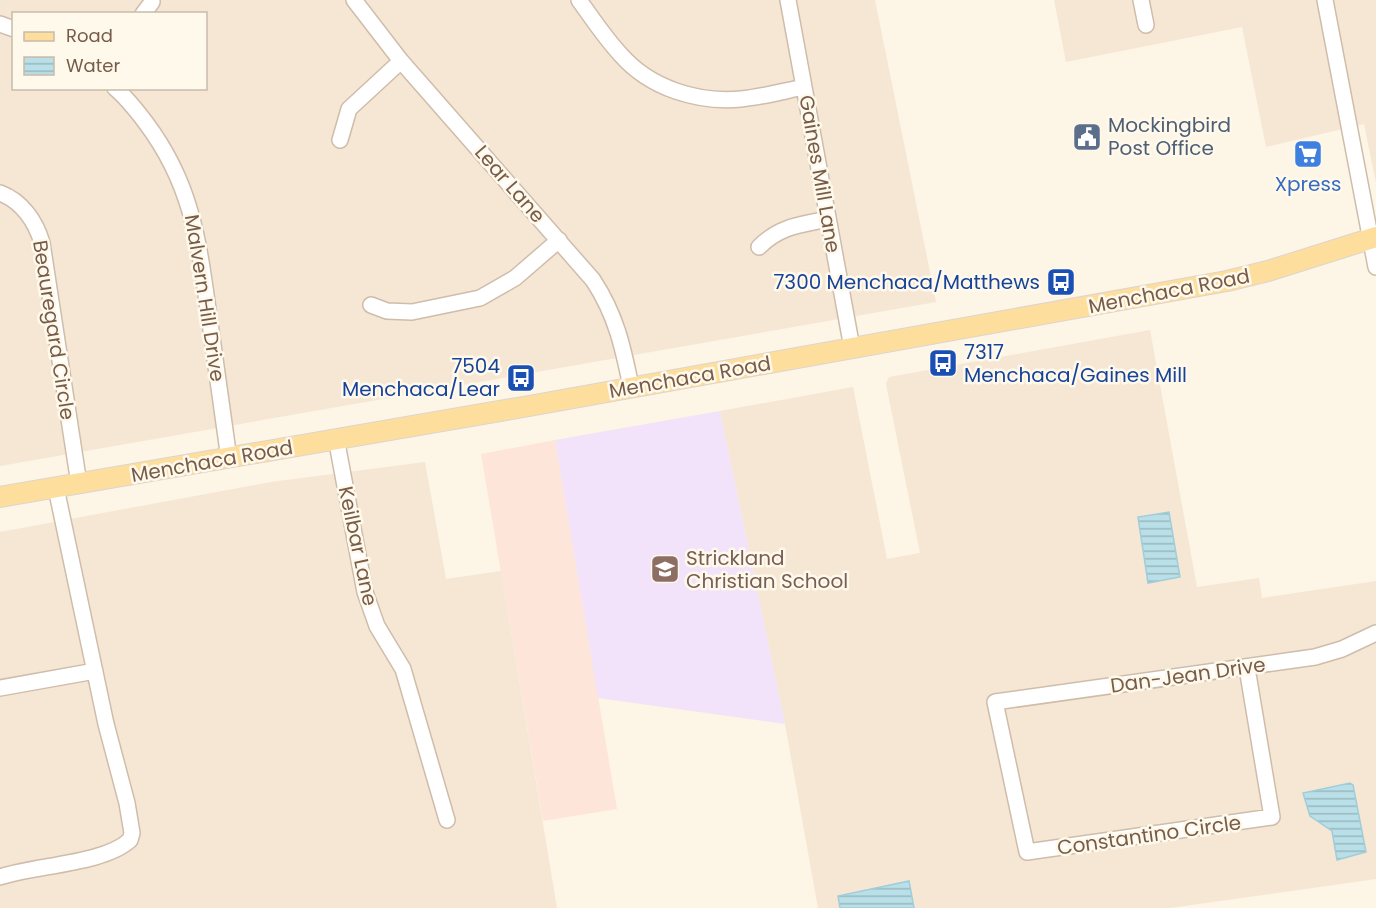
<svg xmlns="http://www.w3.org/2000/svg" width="1376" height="908" font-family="Poppins,sans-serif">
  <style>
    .residential { fill: #f5e7d3; fill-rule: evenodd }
    .commercial { fill: #fee5d9 }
    .education { fill: #f2e2fa }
    .water { fill: url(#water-rules); stroke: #9fceda; stroke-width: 1.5 }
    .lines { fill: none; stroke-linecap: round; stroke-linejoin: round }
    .minor-casing { stroke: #cfbdab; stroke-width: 18 }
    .major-casing { stroke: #dcd5d0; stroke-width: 22 }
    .minor { stroke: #fff; stroke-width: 15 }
    .major { stroke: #fede9c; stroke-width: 20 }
    .labels { text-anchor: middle; stroke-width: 5; stroke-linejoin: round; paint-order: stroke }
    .service-label { font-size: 20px; fill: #4e5e75; stroke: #fff9ec; text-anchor: start }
    .street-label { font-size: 20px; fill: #775c49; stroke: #fff9ec }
    .shop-label { font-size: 20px; fill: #366cbe; stroke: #fff9ec }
    .transit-label { font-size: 20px; fill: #164399; stroke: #fff9ec; text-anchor: end }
    .education-label { font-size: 20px; fill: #785e54; stroke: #fff9ec; text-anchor: start }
  </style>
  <defs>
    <pattern id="water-rules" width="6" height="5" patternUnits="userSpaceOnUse" patternTransform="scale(1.5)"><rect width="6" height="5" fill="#b9dfe8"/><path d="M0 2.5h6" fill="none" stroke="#9bb8be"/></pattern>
  </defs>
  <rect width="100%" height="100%" fill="#fdf5e5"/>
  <!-- residential -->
  <path class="residential" d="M0,0H875L936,302L0,466ZM14,14H206V88H14Z
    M1054,0H1376V183L1364,124L1266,147L1242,27L1066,62Z
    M1150,330L1197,587L1259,578L1262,598L1376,581V879L1170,908H818L785,724L720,411L853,387L887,559L920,553L886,384L889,377Z
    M425,462L446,579L501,571L557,908H0V532L271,482Z"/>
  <!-- commercial -->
  <path class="commercial" d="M555,440L617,809L543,821L481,454Z"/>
  <!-- education -->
  <path class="education" d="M720,411L785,724L598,698L555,440Z"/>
  <!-- water -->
  <path class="water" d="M1169,512L1180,577L1148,583L1138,517Z
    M1350,783L1353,785L1366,852L1337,860L1332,831L1310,816L1303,793Z
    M909,881L914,908H840L838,896Z"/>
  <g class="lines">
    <!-- minor casing -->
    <g class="minor-casing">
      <path id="minor" d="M354,0L401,61L593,280C616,315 623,347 631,387
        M579,0C592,18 605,38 621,55C650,88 697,103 741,99C762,97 784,91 804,87
        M788,0L852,348
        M1141,0L1146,25
        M1325,0L1376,267
        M143,14L152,2
        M0,24L14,29
        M115,88C127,98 137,111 146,123C194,187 199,246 210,323C216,368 223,414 229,459
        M340,140L349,109L401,61
        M0,193C22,201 36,222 42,243L79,484
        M759,247C780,226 800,225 828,219
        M371,305L387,311L412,312L480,298L515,278L559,240
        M336,438L365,592L377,626L403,669L447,820
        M1247,668L1272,817L1027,852L995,702L1315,657L1342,649L1376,633
        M0,688L95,671
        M0,877C36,865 104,864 130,840L132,833L127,803L106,724L56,488"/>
    </g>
    <!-- major casing -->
    <g class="major-casing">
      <path id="major" d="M0,497L529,406L1227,281L1268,271L1376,237"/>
    </g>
    <!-- minor -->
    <use href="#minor" class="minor"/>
    <!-- major -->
    <use href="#major" class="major"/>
  </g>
  <!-- icons -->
  <defs>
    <g id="civic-square" transform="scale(1.5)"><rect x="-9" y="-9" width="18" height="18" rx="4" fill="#5c6f8a" stroke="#fff9ec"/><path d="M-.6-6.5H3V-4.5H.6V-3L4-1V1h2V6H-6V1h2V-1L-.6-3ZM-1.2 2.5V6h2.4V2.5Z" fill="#fff"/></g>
    <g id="supermarket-square" transform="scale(1.5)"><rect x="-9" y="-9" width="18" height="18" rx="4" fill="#3f7fe0" stroke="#fff9ec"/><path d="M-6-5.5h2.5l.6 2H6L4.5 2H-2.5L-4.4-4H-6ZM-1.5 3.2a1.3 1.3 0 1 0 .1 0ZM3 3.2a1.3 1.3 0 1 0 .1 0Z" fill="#fff"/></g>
    <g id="bus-square" transform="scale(1.5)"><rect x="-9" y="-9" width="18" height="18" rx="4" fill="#1a4fb4" stroke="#fff9ec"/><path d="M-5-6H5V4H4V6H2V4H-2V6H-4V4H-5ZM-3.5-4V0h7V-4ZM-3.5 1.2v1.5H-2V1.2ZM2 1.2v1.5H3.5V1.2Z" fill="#fff"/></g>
    <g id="school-square" transform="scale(1.5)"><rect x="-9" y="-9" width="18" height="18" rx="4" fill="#8d6e63" stroke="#fff9ec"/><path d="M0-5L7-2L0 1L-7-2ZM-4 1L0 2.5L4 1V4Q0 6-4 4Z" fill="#fff"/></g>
  </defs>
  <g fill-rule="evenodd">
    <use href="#civic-square" x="1087" y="137"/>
    <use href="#supermarket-square" x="1308" y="154"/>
    <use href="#bus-square" x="1061" y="282"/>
    <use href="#bus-square" x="943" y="363"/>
    <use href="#bus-square" x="521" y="378"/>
    <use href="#school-square" x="665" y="569"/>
  </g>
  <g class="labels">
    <!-- service labels -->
    <g class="service-label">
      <text x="1108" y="132">Mockingbird<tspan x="1108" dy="23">Post Office</tspan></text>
    </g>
    <!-- street labels -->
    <g class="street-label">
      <text transform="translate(820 174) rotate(80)" y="7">Gaines Mill Lane</text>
      <text transform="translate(510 184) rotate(49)" y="7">Lear Lane</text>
      <text transform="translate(1169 291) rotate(-11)" y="7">Menchaca Road</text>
      <text transform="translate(205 298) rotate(81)" y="7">Malvern Hill Drive</text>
      <text transform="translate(54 330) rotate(81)" y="7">Beauregard Circle</text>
      <text transform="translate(690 377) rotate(-10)" y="7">Menchaca Road</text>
      <text transform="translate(212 461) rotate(-10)" y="7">Menchaca Road</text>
      <text transform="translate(358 546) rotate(78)" y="7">Keilbar Lane</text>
      <text transform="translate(1188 675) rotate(-8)" y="7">Dan-Jean Drive</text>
      <text transform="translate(1149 835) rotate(-8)" y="7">Constantino Circle</text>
    </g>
    <!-- shop labels -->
    <g class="shop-label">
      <text x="1308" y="191">Xpress</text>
    </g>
    <!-- transit labels -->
    <g class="transit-label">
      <text x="1040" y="289">7300 Menchaca/Matthews</text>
      <text x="964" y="359" text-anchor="start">7317<tspan x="964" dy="23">Menchaca/Gaines Mill</tspan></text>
      <text x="500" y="373">7504<tspan x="500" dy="23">Menchaca/Lear</tspan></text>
    </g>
    <!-- education labels -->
    <g class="education-label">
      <text x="686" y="565">Strickland<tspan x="686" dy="23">Christian School</tspan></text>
    </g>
  </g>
  <!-- legend -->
  <rect x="12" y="12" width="195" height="78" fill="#fff9ec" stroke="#c9baab" stroke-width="1.5"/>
  <rect x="24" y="32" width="30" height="9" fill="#fede9c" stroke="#c9baab" stroke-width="1.5"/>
  <text x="66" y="42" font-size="18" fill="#775c49">Road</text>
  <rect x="24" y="57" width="30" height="18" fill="url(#water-rules)" stroke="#c9baab" stroke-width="1.5"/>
  <text x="66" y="72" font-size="18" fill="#775c49">Water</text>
</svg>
